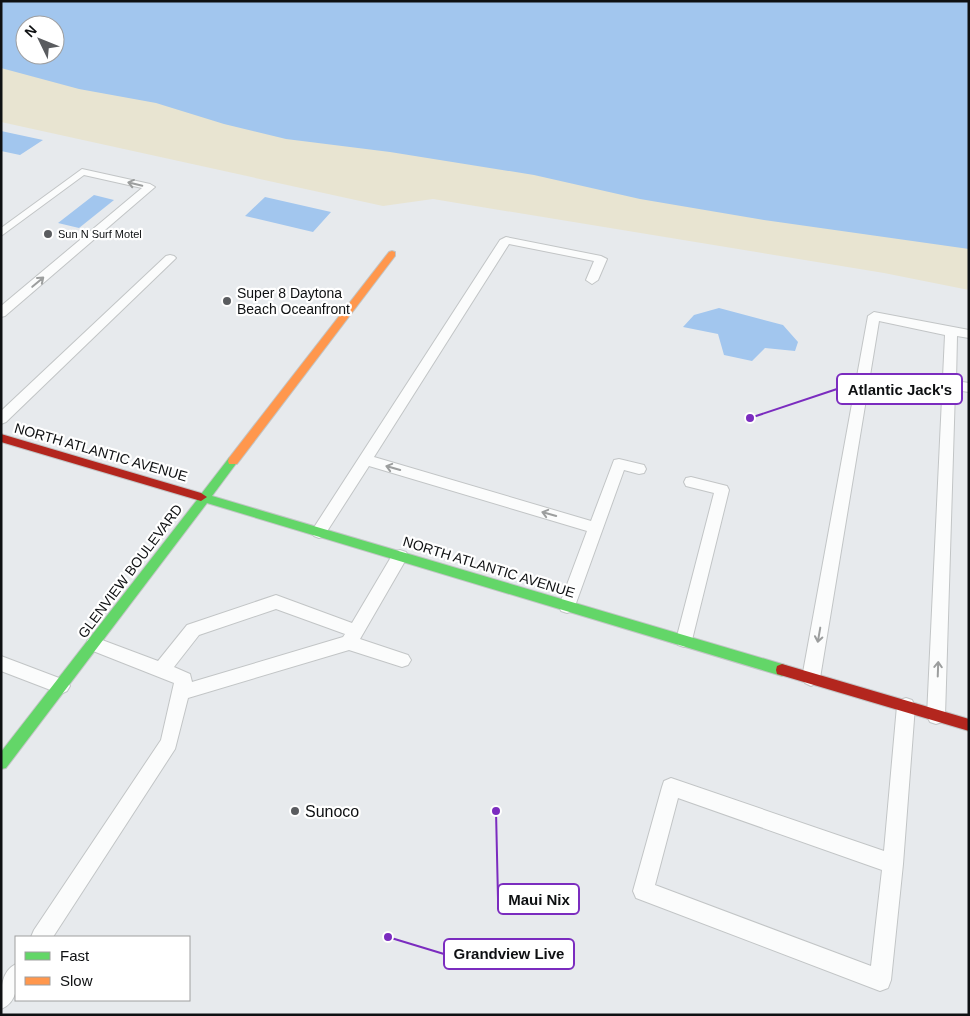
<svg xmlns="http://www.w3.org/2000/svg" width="970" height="1016" font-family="Helvetica,sans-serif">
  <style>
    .sand { fill: #e8e4d1; fill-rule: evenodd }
    .water { fill: #a2c6ee; fill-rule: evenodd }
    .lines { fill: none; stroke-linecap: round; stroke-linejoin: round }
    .lane-casing { stroke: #c2c5c6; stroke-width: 2 }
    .fast-casing { stroke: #c2c5c6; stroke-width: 2 }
    .slow-casing { stroke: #c2c5c6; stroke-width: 2 }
    .jam-casing { stroke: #c2c5c6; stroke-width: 2 }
    .lane { fill: #fbfcfc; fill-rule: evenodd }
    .fast { fill: #63d668; fill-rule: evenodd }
    .slow { fill: #ff974d; fill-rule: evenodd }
    .jam { fill: #b3261e; fill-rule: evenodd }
    .oneway { stroke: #9c9e9e }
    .poi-dot { fill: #5a5c5f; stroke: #fff; stroke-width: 2 }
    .labels { text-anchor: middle; stroke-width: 4.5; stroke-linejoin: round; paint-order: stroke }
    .far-poi-label { font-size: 11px; fill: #0e1012; stroke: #fff; text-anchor: start }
    .poi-label { font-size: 14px; fill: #0e1012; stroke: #fff; text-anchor: start }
    .street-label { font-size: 14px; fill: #0e1012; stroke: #fff }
    .near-poi-label { font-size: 16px; fill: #0e1012; stroke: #fff; text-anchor: start }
    .leader { fill: none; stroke: #7b2cbf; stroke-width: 2 }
    .callout-dot { fill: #7b2cbf; stroke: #fff; stroke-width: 2 }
    .callout { fill: #fff; stroke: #7b2cbf; stroke-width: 2 }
    .callout-label { font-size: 15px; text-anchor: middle; font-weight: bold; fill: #0e1012 }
  </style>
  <rect width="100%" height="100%" fill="#e7eaed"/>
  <!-- sand -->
  <path class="sand" d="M1,1L969,120V290L884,273L433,199L383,206L1,122ZM25,25H55V55H25Z"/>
  <!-- water -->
  <path class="water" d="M1,1H969V249L764,220L640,199L534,175L390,152L286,139L224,124L156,103L79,89L1,68ZM25,25H55V55H25Z
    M1,131L43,140L20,155L1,151Z
    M94,195L114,200L79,228L58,223Z
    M265,197L331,212L313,232L245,216Z
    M719,308L783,325L798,342L795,351L765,348L752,361L724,355L718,334L683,327L694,315Z"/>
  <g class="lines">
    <!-- lane casing -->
    <g class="lane-casing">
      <path id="lane" d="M82,169L150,184L155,187L5,316L1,317V306L142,188L84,175L1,236V228Z
        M506,237L601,256L607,259L598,280L592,284L586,280L594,261L509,244L374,457L591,521L614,460L619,459L644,465L646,469L644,473L639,474L624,470L575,606L573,611L567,613L561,611L559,606L587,531L369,466L324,536L319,538L314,536L311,532L500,240Z
        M170,255L174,256L176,258L174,260L6,422L1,424V411L166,256Z
        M874,312L969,330V338L957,336L956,381L969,383V392L955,390L945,716L942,722L936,724L930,722L927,716L945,335L879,321L820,678L817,683L811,686L805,683L802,678L868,316Z
        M691,477L727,486L729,490L692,640L690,645L684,647L678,645L676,640L714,493L686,486L684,482L686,478Z
        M400,550L406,552L408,556L360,639L408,655L411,660L408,665L402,667L349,650L188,698L175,749L53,937H31L34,930L161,740L174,683L88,649L86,644L88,639L94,637L158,661L187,625L276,595L352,623L394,552ZM276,609L345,634L343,637L192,682L190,674L174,667L199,635Z
        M1,656L67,681L70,686L67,691L61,694L1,671Z
        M906,698L912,700L915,706L903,864L891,980L888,988L880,991L636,898L633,891L662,787L664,781L671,778L884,851L897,706L900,700ZM678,798L882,870L871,966L655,885Z
        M16,964C17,981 20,1001 1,1009C1,991 0,972 16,964Z"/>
    </g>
    <!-- fast casing -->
    <g class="fast-casing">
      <path id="fast" d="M233,457L238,461L212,496L782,664L787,666L788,670L787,674L782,676L207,503L6,768L1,769V752L197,500L195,497L197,494L202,493L229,458Z"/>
    </g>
    <!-- slow casing -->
    <g class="slow-casing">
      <path id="slow" d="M392,251L395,252V256L237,464H229L228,461L229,458L389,252Z"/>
    </g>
    <!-- jam casing -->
    <g class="jam-casing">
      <path id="jam" d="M1,434L201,493L207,497L201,501L1,442Z
        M782,664L969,719V731L777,674L776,670L777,666Z"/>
    </g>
    <!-- lane -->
    <use href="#lane" class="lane"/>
    <!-- fast -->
    <use href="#fast" class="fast"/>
    <!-- slow -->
    <use href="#slow" class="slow"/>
    <!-- jam -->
    <use href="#jam" class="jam"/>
  </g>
  <!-- one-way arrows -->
  <defs><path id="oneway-shaft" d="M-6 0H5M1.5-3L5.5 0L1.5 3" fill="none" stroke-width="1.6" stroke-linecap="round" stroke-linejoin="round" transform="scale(1.25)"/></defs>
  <g class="oneway">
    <use href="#oneway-shaft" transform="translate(135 184) rotate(-167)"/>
    <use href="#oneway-shaft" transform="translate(38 282) rotate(-40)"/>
    <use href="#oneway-shaft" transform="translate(393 468) rotate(-164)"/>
    <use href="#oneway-shaft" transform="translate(549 514) rotate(-164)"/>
    <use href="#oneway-shaft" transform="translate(819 635) rotate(100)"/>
    <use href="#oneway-shaft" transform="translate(938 669) rotate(-88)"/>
  </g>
  <!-- markers -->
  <g class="poi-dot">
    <circle cx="48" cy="234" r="5"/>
    <circle cx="227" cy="301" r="5"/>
    <circle cx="295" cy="811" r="5"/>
  </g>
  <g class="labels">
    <!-- far-poi labels -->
    <g class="far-poi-label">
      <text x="58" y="238">Sun N Surf Motel</text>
    </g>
    <!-- poi labels -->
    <g class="poi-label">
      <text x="237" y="298">Super 8 Daytona<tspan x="237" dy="16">Beach Oceanfront</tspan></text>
    </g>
    <!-- street labels -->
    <g class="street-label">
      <text transform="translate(101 452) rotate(16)" y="5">NORTH ATLANTIC AVENUE</text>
      <text transform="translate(489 567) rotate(17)" y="5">NORTH ATLANTIC AVENUE</text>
      <text transform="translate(130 571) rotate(-53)" y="5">GLENVIEW BOULEVARD</text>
    </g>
    <!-- near-poi labels -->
    <g class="near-poi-label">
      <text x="305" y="817">Sunoco</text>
    </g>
  </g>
  <!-- callouts -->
  <path class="leader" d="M750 418L837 389M496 811L498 899M388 937L444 954"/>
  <g class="callout-dot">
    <circle cx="750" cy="418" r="5"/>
    <circle cx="496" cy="811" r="5"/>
    <circle cx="388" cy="937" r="5"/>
  </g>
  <g class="callout">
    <rect x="837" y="374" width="125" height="30" rx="5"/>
    <rect x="498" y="884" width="81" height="30" rx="5"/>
    <rect x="444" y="939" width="130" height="30" rx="5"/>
  </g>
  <g class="callout-label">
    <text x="900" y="395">Atlantic Jack's</text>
    <text x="539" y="905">Maui Nix</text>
    <text x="509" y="959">Grandview Live</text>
  </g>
  <!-- border -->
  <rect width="970" height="1016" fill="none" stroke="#0e1012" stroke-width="5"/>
  <!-- legend -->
  <rect x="15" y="936" width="175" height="65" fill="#ffffff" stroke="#9f9fa0"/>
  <rect x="25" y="952" width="25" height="8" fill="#63d668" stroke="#9f9fa0"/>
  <text x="60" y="961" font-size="15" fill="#0e1012">Fast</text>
  <rect x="25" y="977" width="25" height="8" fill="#ff974d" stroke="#9f9fa0"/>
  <text x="60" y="986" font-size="15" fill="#0e1012">Slow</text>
  <!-- north arrow -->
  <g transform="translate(40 40) rotate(313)"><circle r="24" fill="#ffffff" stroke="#9f9fa0"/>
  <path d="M0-4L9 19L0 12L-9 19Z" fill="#5a5c5f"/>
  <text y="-8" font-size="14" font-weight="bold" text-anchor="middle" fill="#0e1012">N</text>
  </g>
</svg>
